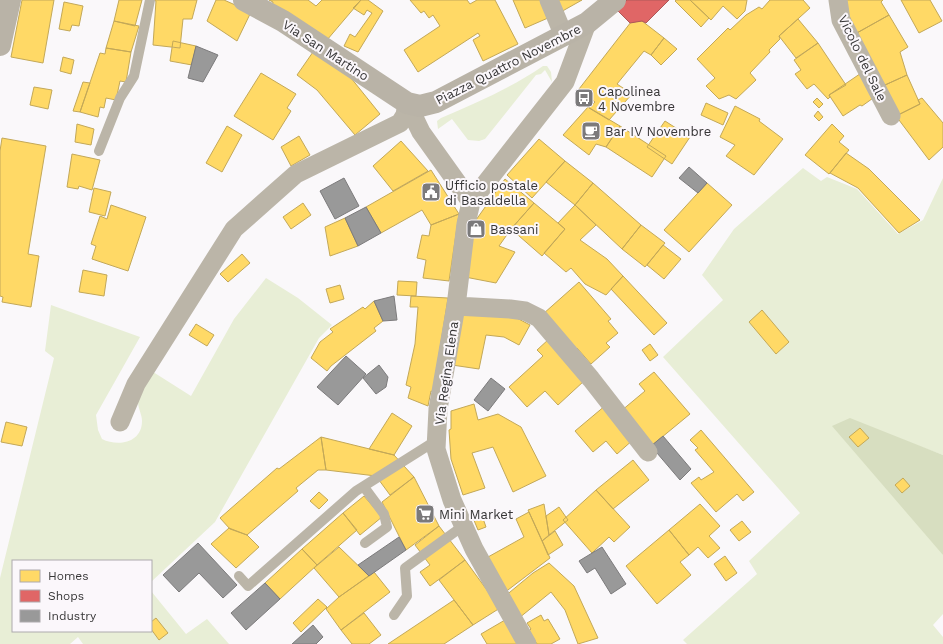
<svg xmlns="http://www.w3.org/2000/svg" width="943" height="644" font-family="'Work Sans',sans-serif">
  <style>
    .green { fill: #e8eed6 }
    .forest { fill: #d7dec0 }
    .homes { fill: #ffd966; stroke: #c3a858 }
    .shops { fill: #e06666; stroke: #ad5858 }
    .industry { fill: #999; stroke: #7c7b7c }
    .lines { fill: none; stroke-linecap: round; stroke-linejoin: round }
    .service { stroke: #bbb5a8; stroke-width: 10 }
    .minor { stroke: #bbb5a8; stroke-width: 19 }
    .secondary { stroke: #b9b3a7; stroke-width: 22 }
    .labels { text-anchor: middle; stroke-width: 4; stroke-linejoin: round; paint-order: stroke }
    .street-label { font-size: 13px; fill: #373637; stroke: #fbf7fb }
    .poi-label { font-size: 13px; fill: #373637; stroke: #fbf7fb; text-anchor: start }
  </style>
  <rect width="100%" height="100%" fill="#faf8fa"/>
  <!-- green -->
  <path class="green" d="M543,66H547L551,72L552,82L545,70L541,74L536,75L485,139L479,141L468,140L452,119L438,129L437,121L441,118C476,103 511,88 543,66Z
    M803,168L821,181L827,177L857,189L898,234L923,220L943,178V455L900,439L943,555V614L933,625L943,637V644H687L683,640L757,574L749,561L800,513L663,357L723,300L702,275L734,229Z
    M266,278L298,298L332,325L319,338L215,522L151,582V561H13V631H151V591L186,634L207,619L229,644H83L78,637L70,644H0V578L54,358L45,351L51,305L140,337L96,415L98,430L102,439C118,447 142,443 142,421C142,415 138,408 138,402C139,392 147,379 150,370L191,396L234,319Z"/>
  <!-- forest -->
  <path class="forest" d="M850,418L943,455V555L832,426Z"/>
  <!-- homes -->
  <path class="homes" d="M22,0H54L43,63L11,57Z
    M119,0H142L135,26L114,21Z
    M153,0H197L192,19H183L180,48L153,45L156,1Z
    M216,0H224L251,12L237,41L207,21Z
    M269,0H308L316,6L322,0H361L327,40L272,6L273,2Z
    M361,0H368L383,11L358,52L344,46L350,34L355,37L372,13L367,10L364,15L353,8Z
    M410,0H467L470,4L477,0H495L518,44L483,61L473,40L480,36L478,33L418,72L404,50L440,26L433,15L429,18L424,11L421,13Z
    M513,0H541L548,18L525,28Z
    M553,0H582L559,13Z
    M676,0H690L709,18L701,27L675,1Z
    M690,0H747L745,11L737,19L723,6L711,20Z
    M770,0H803L810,8L779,36L780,39L769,50L770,52L750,73L756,80L736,99L729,95L719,99L706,86L715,78L697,59L728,28L730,30L746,15L759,7L762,9Z
    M844,0H883L881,2L889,15L855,34Z
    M901,0H930L942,21L919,33Z
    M64,2L83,6L79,26L72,25L70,31L59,29Z
    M889,15L908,47L900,52L907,75L885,85L883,91L862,106L860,105L843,116L829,95L873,65L855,34Z
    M798,19L818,43L796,58L779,36Z
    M114,21L139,26L131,52L106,48Z
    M642,21L664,38L651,55L644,51L617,84L632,94L609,120L589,108L595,102L579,89L631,22Z
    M664,38L677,49L661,65L651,55Z
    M173,41L196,46L192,65L170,61Z
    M818,43L846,85L829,95L830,97L828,99L814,84L807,89L795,74L801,70L794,60Z
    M106,48L131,52L126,82L120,81L116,100L106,98L104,108L100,107L98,117L80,112L100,53L105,54Z
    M313,52L351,78L380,114L355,135L317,90L297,75Z
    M63,57L74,60L71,74L60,71Z
    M261,73L296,94L287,108L291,111L273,140L234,116Z
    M907,75L920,104L896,116L885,85Z
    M83,82L90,83L80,112L73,111Z
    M34,87L52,90L48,109L30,105Z
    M817,98L823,104L819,108L813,102Z
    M922,98L943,123V147L929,160L896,116L920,104L918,100Z
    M706,103L728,113L723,125L701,115Z
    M735,106L760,119L759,121L783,139L754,175L726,156L735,145L720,137Z
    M588,107L620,126L606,147L596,144L589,155L563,135Z
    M818,111L823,117L819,121L814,116Z
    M665,121L690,137L672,164L647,147Z
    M77,124L94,129L91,145L75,142Z
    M832,124L844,136L839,142L849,150L829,174L805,155Z
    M227,126L242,135L222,172L206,163Z
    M620,126L666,156L652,177L606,147Z
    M299,136L310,155L291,166L281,147Z
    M2,138L46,146L28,254L39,256L31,307L2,302L3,297L0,296V151Z
    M539,139L565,161L532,198L507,175Z
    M401,141L428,171L393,191L373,166Z
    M846,153L869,169L920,220L899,233L858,188L830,173Z
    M72,154L100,160L92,190L79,186L78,189L67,187Z
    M565,161L593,183L575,205L546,182Z
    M431,170L459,214L431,225L422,210L381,233L366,207Z
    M505,179L534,203L511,229L499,246L515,252L496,283L465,277L471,227Z
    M593,183L641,225L622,249L575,205Z
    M707,183L732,205L689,252L664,230Z
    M94,188L111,192L105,216L89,212Z
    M303,203L311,215L291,229L283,217Z
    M534,203L565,229L542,256L511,229Z
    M111,205L146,217L128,271L92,259L96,246L91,244L100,216L107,219Z
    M575,205L596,225L580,240L607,259L623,276L606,295L585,284L571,268L566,272L544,253L565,229L558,223Z
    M459,214L449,281L423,278L426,260L417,258L422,235L429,236L431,225Z
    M345,218L358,246L330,256L325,227Z
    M641,225L665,243L645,267L622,249Z
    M663,245L681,259L664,279L647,265Z
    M242,254L250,263L228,282L220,274Z
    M83,270L107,275L104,296L79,292Z
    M623,276L667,323L654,335L611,289Z
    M398,281L417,282L416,296L397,295Z
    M579,282L611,319L608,321L618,333L606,343L610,347L591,364L577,348L575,350L543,314Z
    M340,285L344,299L330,303L326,289Z
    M411,296L448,298L433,392L431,391L428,406L408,398L411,387L406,385L415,344L418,307H410Z
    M374,301L383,321L374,328L376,331L331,366L327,371L311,358L320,342L333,332L330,329L363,307L365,309Z
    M461,310L513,316L530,325L519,345L504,337L486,335L479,369L452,365Z
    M762,310L789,342L776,354L749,322Z
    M196,324L214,335L207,346L189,335Z
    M549,339L584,381L558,405L545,391L527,407L509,387L543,356L537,350Z
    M650,344L658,355L650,361L642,350Z
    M654,372L690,414L650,447L621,411L645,391L639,384Z
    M474,404L478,420L498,414L521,427L546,476L513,492L493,447L472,453L485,488L463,495L451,459L449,430L451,429V411Z
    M606,405L634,439L617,454L606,441L593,452L575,431Z
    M392,413L412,426L394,455L369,449Z
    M6,422L27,427L22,446L1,442Z
    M860,428L869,438L858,447L849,437Z
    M701,430L754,492L743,501L737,494L716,512L691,483L699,477L701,480L714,472L695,450L698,448L690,440Z
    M321,437L326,470H318L296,488L298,491L247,535L230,529L220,518L277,468L279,469Z
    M321,437L394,455L414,477L390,495L376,476L326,470Z
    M633,460L649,480L613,509L596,490Z
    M414,477L439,526L406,550L382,502Z
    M903,478L910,486L902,493L895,485Z
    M596,490L630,527L614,542L609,537L592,553L563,520Z
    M319,492L328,500L319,509L310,501Z
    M364,496L382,517L360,535L343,513Z
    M544,504L549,535L542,541L528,510Z
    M700,504L720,526L709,536L720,548L708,558L698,547L689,555L669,530Z
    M559,507L568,520L549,535L546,516Z
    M480,510L486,527L478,530L471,513Z
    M529,512L550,558L504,593L488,557L524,537L516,519Z
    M343,513L357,530L317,565L302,549Z
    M742,521L751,532L739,541L730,530Z
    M439,526L465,560L430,586L420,572L430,565L415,545Z
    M229,528L247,535L259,547L236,568L211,544Z
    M669,530L689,555L680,562L691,575L657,604L626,566Z
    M555,531L563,545L548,555L542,541Z
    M339,547L369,576L339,597L314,568Z
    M302,549L317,565L280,599L265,583Z
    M725,556L737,573L726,581L714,564Z
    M465,560L500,608L473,625L439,580Z
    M549,563L574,586L598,638L578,644L565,610L551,592L519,618L504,597L533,573Z
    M374,572L390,592L341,630L326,609L339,597Z
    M318,599L327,607L301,632L293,623Z
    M454,600L473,625L444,644H388Z
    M364,613L381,635L369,644H352L341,630Z
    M541,615L544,621L548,619L560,639L551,644H537L529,631L531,629L527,623Z
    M156,618L168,633L159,640L151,629V622Z
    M505,620L521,644H487L481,634Z"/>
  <!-- shops -->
  <path class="shops" d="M627,0H669L646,23L642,21L630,23L617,10Z"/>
  <!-- industry -->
  <path class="industry" d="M196,46L218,55L203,82L188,78Z
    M689,167L707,183L698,193L679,178Z
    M344,178L359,206L335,219L320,191Z
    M366,207L381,233L358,246L345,218Z
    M394,296L397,320L383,321L374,301Z
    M346,356L366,374L338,405L317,387Z
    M379,365L388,377L386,387L376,394L363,378Z
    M491,378L505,389L488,411L474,400Z
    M663,436L691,469L680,480L651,446Z
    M399,537L406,550L369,576L358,565Z
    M198,543L237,585L223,598L199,573L179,592L163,575Z
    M602,547L626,584L611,594L595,568L587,573L579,561Z
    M265,583L280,599L246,630L231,613Z
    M313,625L323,637L316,644H292Z"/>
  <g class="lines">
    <!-- service -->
    <path class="service" d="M99,151L120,98L134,76L150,0
      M364,487L384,514L387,527L365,543
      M239,576L248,586L356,491L437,440
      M394,615L407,596L405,568L463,526"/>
    <!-- minor -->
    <path class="minor" d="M549,0L564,36
      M838,0L841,20L891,116
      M407,103L421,132L471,202
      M456,306L510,309L525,311L539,318L591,379L648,452
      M120,422L136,384L234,229L296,174L400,123L405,115L407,103
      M527,644L474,549L452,500L436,449L438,409L456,306L466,224L471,202L565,82L587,23"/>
    <!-- secondary -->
    <path class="secondary" d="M244,0L283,21L407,103L420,106L436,102L587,23L615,0
      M0,45L10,0"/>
  </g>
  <!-- icons -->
  <defs>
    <g id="bus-square" transform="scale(1)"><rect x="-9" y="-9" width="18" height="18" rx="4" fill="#7b7a7b" stroke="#fbf7fb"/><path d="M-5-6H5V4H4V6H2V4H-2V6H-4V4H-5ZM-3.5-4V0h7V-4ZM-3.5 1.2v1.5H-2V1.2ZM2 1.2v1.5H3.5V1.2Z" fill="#fff"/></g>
    <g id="cafe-square" transform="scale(1)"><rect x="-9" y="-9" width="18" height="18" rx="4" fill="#7b7a7b" stroke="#fbf7fb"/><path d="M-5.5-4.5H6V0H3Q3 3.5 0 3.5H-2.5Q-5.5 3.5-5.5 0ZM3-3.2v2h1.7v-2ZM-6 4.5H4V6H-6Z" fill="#fff"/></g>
    <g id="civic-square" transform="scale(1)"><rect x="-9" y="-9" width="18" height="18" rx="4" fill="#7b7a7b" stroke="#fbf7fb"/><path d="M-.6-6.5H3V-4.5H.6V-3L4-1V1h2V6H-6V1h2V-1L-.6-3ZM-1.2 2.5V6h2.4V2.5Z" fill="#fff"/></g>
    <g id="shop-square" transform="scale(1)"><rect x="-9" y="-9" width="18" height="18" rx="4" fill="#7b7a7b" stroke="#fbf7fb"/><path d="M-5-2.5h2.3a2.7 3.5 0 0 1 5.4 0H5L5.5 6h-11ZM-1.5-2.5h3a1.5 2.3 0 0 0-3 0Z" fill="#fff"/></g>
    <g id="supermarket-square" transform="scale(1)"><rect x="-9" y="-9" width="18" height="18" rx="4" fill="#7b7a7b" stroke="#fbf7fb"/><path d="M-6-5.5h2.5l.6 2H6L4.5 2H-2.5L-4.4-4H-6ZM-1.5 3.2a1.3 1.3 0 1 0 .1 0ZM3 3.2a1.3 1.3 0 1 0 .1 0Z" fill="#fff"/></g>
  </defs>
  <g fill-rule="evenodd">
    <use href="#bus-square" x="584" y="98"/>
    <use href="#cafe-square" x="591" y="131"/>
    <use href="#civic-square" x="431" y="192"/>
    <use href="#shop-square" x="476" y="229"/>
    <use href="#supermarket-square" x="425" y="514"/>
  </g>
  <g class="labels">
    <!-- street labels -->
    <g class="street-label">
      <text transform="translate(326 50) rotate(33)" y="5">Via San Martino</text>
      <text transform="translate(863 58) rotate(64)" y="5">Vicolo del Sale</text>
      <text transform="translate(508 64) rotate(-27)" y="5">Piazza Quattro Novembre</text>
      <text transform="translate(446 373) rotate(-82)" y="5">Via Regina Elena</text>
    </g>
    <!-- poi labels -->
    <g class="poi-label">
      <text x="598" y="96">Capolinea<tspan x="598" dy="15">4 Novembre</tspan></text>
      <text x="605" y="136">Bar IV Novembre</text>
      <text x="445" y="190">Ufficio postale<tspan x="445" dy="15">di Basaldella</tspan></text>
      <text x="490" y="234">Bassani</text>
      <text x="439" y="519">Mini Market</text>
    </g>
  </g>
  <!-- legend -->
  <rect x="12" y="560" width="140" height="72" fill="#fbf7fb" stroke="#adaaad"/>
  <rect x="20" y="570" width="20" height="12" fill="#ffd966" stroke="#adaaad"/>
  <text x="48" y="580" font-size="12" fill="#373637">Homes</text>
  <rect x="20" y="590" width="20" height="12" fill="#e06666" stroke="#adaaad"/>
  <text x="48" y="600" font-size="12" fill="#373637">Shops</text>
  <rect x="20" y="610" width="20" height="12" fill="#999999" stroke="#adaaad"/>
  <text x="48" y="620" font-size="12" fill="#373637">Industry</text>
</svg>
